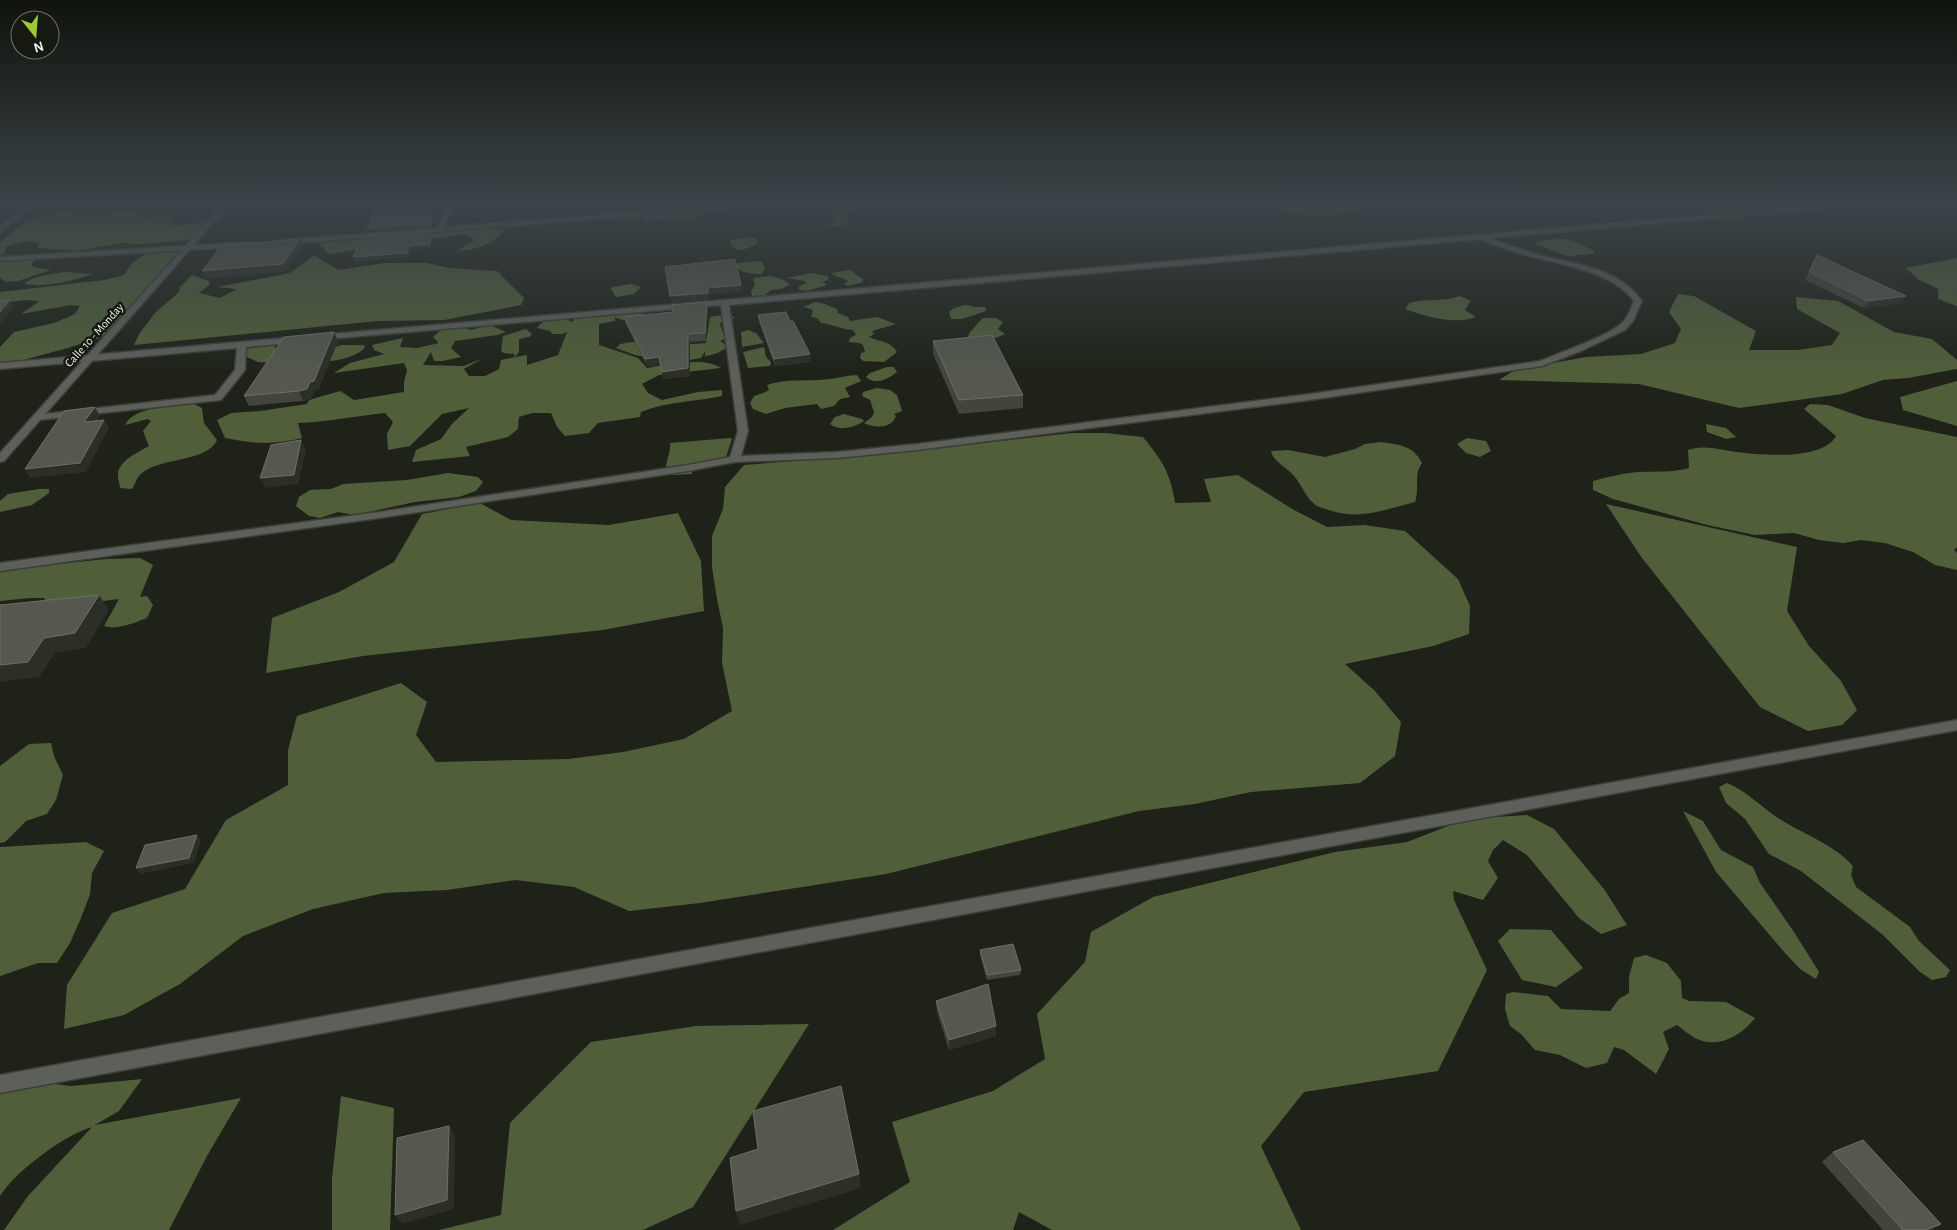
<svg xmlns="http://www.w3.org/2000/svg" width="1957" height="1230" font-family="'Alegreya Sans',sans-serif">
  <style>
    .forest { fill: #505f39 }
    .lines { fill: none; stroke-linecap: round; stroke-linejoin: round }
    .minor-casing { stroke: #3b3f36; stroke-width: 3 }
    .tertiary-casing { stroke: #3b3f36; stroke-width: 3 }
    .minor { fill: #5d5f5a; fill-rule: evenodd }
    .tertiary { fill: #5d5f5a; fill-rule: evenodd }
    .wall { fill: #41453b }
    .shaded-wall { fill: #2b2f25 }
    .building { fill: #54584e; stroke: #6c7067 }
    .labels { text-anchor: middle; stroke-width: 5; stroke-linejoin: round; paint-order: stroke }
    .far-street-label { font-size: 12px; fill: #f0f3ec; stroke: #15190f }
  </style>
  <rect width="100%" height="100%" fill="#1e2218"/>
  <!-- forest -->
  <path class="forest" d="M1267,204H1394L1321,216L1282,211L1267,206Z
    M1698,204H1825L1762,211H1739L1726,214L1711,211Z
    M861,205L862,207L846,215L850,220C844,225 836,229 829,225L836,221L828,216C836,208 850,206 861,205Z
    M691,210L705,212L704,216L646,221L643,217L648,214Z
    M134,211L135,214L142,218L170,214L173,217L169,223L173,226L206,222L198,235L188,240L140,244L122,243L77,251L37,248L40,244C29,238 17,243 6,247L5,254L0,255V242L23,224L55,213L66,212L89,215Z
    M491,228L506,230C487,246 481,249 457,251L475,240L465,234L329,254L318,243L391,237L439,231L453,232Z
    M751,237L756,239L758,243L746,249L738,250L731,245L730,240Z
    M1557,238L1574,241L1594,251L1593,254L1567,256L1533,243Z
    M181,249L182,253L171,259L167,269L131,307L119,325L105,336L64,349L12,363H0V347L14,332L54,323L75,314L80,306L71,305L21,314L40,301L23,300L0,304V292L104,280L124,275C138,250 156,251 181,249Z
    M314,255L338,270L385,263H427L449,268L497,271L524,298L521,305L444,320L377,321L134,345L139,334L155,313L179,292L180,287L192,275L209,281V285L199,293L220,298L237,289L217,287L290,273Z
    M37,258L31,265L37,268L51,270L18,281L6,282L0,278V262Z
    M1957,258V306L1938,299V289L1918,279L1906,268Z
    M758,261L762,262L765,268L762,274C753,274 740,273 735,266L739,263Z
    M850,270L863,279V282L848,286L844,284L848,281C843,277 836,278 831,273Z
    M65,272L92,274C70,282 48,287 24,284C34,275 52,274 65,272Z
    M811,273L827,276L829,279L823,282L827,285L807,291L799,290V286L806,283L805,281L787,278Z
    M771,276L784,280L790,285L781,289L771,290L765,295L752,296L751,292L755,285L753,278Z
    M631,284L641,287L634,294L616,297L611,289L612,287Z
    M1678,294L1694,296L1756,331L1749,350H1797L1832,345L1840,333L1797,309L1796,297L1838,301L1894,332L1932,339L1957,360V369L1908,378L1883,380L1842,394L1739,408L1639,384L1499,380L1515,370L1586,357L1641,354L1675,343L1681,329L1669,312Z
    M1460,296L1471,301L1465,310L1476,317C1455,325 1427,317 1405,309L1409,303C1426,298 1443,302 1460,296Z
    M815,302L822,303L837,309L838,313L848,317L850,321L877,317L896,324L872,331L874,334L869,337C880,342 891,341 897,352L884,362L863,361L860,358L861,353L865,352L863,345L859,343L849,342L850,338L856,335L853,330C841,329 832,324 821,323L817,318L811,317L813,310L804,307Z
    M964,305L973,306V307H985L986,311L962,319H951L949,312L954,308Z
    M634,307L646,309L645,313C635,317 625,324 615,317V321L599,324V345L638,358L647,368C666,365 704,356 721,368L659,375L642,384L648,393L662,400L698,392L722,390V396C695,402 667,401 641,412L640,417L598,423L589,433L565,436L557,427L551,413H532L519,417L518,429L508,437L466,447L470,456L412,462L416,450L441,439L452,424L469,408L442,414L410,446L388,450L387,434L393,422L385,413C355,416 327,422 298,423L302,438C272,445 256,444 225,438L217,420L231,413L260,411L307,404L309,400L340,391L354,400L404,392V382L407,370L404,363L334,373L350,363L384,354L374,350L372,345L403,338L400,347L417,348L439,343L433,337L442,329L463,327L470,330L490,325L506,332L497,335L455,341L451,348L461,357L443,361H434L431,352L423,365L464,366L483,358L464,369L469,376H485L499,369L501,360L515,357L514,354L504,353L501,351L503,336L526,329L532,334L529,337L519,339V352L515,357L527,355V365L558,355L567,332L562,334H552L550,331L537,328C545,317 561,316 572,322L577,315L600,313L603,317L615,315L617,311Z
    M730,314L735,318L721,322L720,324L725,339L720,341L728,346C722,352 713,355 705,356V351L701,358L678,362L635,355L616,348L620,344C648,338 677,347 706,343L710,317Z
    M983,318H996L1003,322L998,329L1005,334L986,342L967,343L969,333Z
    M748,330L756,333L764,343L742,347L741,332Z
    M274,345L276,349L273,363L258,362L247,357L246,353L236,354L239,350Z
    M342,345H364L365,348C353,359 333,361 317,363L331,348Z
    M764,347L766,357L771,362L770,366L748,368L743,352Z
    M887,367H894L897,372C888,379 876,386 866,377L870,373Z
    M857,375L861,381L845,388L850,397L840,399L834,406L821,409L817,404L785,408L766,414L753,409L750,403L754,396L766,392L769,389L767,385C788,378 808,382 830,379C839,378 848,375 857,375Z
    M1957,381V426L1903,410L1900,397Z
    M877,388L890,390L897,395L902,411L894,414L896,416C892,429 874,428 864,423L872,417L874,412L870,400L862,396L863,392Z
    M192,403L202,408L204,423L217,440C207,463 156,457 140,475C136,479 135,485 132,489L120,488C120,484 118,480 118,476C117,461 139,452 149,446L143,431L151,421L148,419L125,425C135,405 173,408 192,403Z
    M1810,404L1828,405L1865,418L1957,437V547L1954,550L1957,553V570L1935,565L1913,552L1885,543L1861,540L1843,543L1819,540L1794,533L1755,535L1707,525L1613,499L1593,490V481C1608,477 1623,473 1639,472C1656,471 1673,473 1689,468L1688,450C1705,444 1720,450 1737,452C1762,455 1822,461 1836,436L1804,409Z
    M844,414L862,419L864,421C854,427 841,432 830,424L835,417Z
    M1706,424L1726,428L1736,437L1726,439L1707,432Z
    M1072,433H1105L1143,437C1162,460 1171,474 1175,503L1211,502L1204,479L1238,475L1294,510L1327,527L1364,525L1405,531L1458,579L1470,606L1469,634L1433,646L1345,664L1375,691L1401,722L1395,756L1360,783L1251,792L1195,804L1139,811L886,874L700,903L629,911L574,887L515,880L447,890L384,893L313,909L243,936L180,984L124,1015L64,1029L67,985L112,913L185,889L226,820L288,785V750L297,716L401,683L427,702L416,735L436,762L568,759L623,752L684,739L732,711L722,663L723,628L717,599L712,567V536L723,509L725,487L744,465L886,454Z
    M730,438L732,439L726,457L713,462H704L692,472V474L672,475L666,467C667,458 671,452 670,443Z
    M1467,438L1486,441L1491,451L1480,457L1466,453L1457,444Z
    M1381,442C1400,445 1413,445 1422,463C1413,476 1420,487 1415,502C1387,509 1361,520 1332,511C1327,509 1321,508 1317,506C1306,499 1302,485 1294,476C1287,467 1273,462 1271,451L1288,450L1325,457L1355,449L1365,444Z
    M448,473L478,477L483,482L476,491L459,497L415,502L354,515L338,512L320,518L309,516L296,506L299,497L310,490L331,489L343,484L407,480Z
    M39,489H49V493L32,505L0,512V501L8,494Z
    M480,503L511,520L609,525L678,513L701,561L704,611L603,630L363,656L266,673L272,618L339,592L394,562L422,514Z
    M1606,504L1797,547L1787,611L1809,646L1841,681L1857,710L1842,725L1808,731L1760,707L1642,558Z
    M140,558L153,565L140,597L147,596L153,605L147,618C134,623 118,630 104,626L119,599L65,606L46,603L44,598H30L0,601V570L106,559Z
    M51,743L54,756L63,775L56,800L47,814L26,821L5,842L0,843V766L29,744Z
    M1727,783C1749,793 1759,805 1778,818C1801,833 1835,845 1853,866L1851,875L1856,887L1910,927L1919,941L1950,970L1946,977L1932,980L1920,972L1883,935L1801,871L1769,854L1745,819L1726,803L1719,787Z
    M1683,811L1703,821L1721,850L1753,867L1760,883L1794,932L1819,972L1816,979L1800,969L1785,953L1716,872Z
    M1527,815L1554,829L1604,889L1627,925L1601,934L1579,918L1527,855L1503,840L1493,850L1488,861L1498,878L1483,900L1453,891L1454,900L1487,970L1438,1071L1304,1092L1261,1146L1301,1230H1052L1019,1212L1013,1230H833L910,1182L892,1122L993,1091L1045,1059L1037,1014L1085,962L1091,932L1153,897L1335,852L1407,842L1466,819Z
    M86,842L104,851L92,873L90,894L81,918L70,943L57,963H38L0,976V847Z
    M1510,929L1551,930L1583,968L1556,987L1522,980L1498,941Z
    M1646,955L1667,963L1681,981L1682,998L1689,1001L1726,1002L1755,1018C1742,1035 1719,1049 1697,1039C1690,1036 1683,1029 1677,1025L1663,1032L1669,1049L1656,1074L1624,1050L1614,1047L1607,1063L1586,1068L1560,1055L1535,1050L1521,1034L1510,1026L1505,1009L1506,994L1513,992L1548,996L1561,1009L1610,1011L1619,999L1629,993V977L1634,958Z
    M809,1024L693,1207L643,1230H439L501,1215L510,1123L591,1042L696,1026Z
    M142,1079L119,1111L95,1125L241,1098L207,1156L169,1230H4L28,1196L92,1127C64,1135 16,1171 0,1196V1094L6,1090L39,1082L71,1086Z
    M341,1096L394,1108L390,1230H332V1178Z"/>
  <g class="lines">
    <!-- minor casing -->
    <g class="minor-casing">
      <path id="minor" d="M27,204H34L0,233V227Z
        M448,204H455L444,227L734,204H765L762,206L284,244L280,242L284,240L437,228Z
        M1832,204H1861L1858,206L1491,238C1507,245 1525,251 1542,256C1578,265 1619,268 1642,301L1633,321L1625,330L1581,351L1542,366L1310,400L917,450L837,458L735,462L688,471L379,518L0,571V563L379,512L688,465L730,457L738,431L721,305L316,340L315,338L319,335ZM1482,239C1489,244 1499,247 1507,249C1546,264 1608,266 1634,301C1631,308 1628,317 1623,322C1611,335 1559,353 1540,361L1310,394L917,444L837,452L741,456L748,431L729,305Z
        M251,242L255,244L254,246L0,261V257Z
        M297,337L300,338V342L246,347L245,370L221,400L38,420L35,419V415L215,395L235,370L237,348L0,369V363Z
        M1957,720V730L0,1093V1075Z"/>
    </g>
    <!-- tertiary casing -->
    <g class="tertiary-casing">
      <path id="tertiary" d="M223,204H230L4,461L0,462V453Z"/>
    </g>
    <!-- minor -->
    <use href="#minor" class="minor"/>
    <!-- tertiary -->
    <use href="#tertiary" class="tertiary"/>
  </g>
  <!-- wall -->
  <path class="wall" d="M434,204L432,227L368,231L367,228Z
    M1817,255L1906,296L1901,303L1864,308L1805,280Z
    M708,309L706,341L690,342V376L663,379L661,365L647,366L626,324L624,317Z
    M758,315L811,362L775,366L759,322Z
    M334,332L338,341L318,391H314L311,398L303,401L249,406L244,396Z
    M933,341L1023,395V408L959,414L933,354Z
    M980,950L1021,970L1020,975L987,980L980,955Z
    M936,1001L996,1026V1036L949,1050L937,1012Z
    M1833,1152L1941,1224L1932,1230H1883L1822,1162Z"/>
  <!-- shaded-wall -->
  <path class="shaded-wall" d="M433,204H434L432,227L431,223Z
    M536,204H597V205L497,213L495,207Z
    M431,231L432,235L431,248L410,250L408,257L354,262L353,257L409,246Z
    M300,239L303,247L286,272L206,279L202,271Z
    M741,285L742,292L709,295V300L672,303L670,296L708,288Z
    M1906,296L1901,303L1864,308L1868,301Z
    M10,300L14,307L0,324V312Z
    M707,302L708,309L706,341L705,333Z
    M334,332L338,341L318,391H314L311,398L303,401L299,391Z
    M688,334L690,342V376L663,379L662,372Z
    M810,354L811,362L775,366L774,359Z
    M659,357L661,365L647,366L645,359Z
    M95,407L100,416L89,430L84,422Z
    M104,420L109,428L86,472L30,478L25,469Z
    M301,440L306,450L298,484L265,488L260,478Z
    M99,595L109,610L86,648L55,653L39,677L0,682V665Z
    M197,835L201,840L194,863L140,874L136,868Z
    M996,1026V1036L949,1050V1040Z
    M449,1126L455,1136L454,1209L402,1224L395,1215Z
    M859,1174L861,1188L740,1225L736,1211Z
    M1941,1224L1932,1230H1926Z"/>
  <!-- building -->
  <path class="building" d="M378,204H433L431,223L367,228Z
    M496,204H536L495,207Z
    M431,231L430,244L409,246L407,253L353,257L363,236Z
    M300,239L283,264L202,271L221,246Z
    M1817,255L1906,296L1868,301L1809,272Z
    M735,259L741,285L708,288V293L670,296L665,267Z
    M10,300L0,312V301Z
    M707,302L705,333L688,334V368L662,372L659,357L645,359L624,317L673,312L672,305Z
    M786,312L790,321H793L810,354L774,359L758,315Z
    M334,332L314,381L310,382L307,389L299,391L244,396L284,337Z
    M992,335L1023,395L959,400L933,341Z
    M95,407L84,422L104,420L80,463L25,469L64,411Z
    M301,440L294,475L260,478L271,445Z
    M99,595L75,633L44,638L28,662L0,665V605Z
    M197,835L189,858L136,868L145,845Z
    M1013,944L1021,970L987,975L980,950Z
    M988,984L996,1026L949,1040L936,1001Z
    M841,1086L859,1174L736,1211L730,1158L758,1149L753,1111Z
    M449,1126L447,1200L395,1215L397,1138Z
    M1863,1140L1941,1224L1926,1230H1903L1833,1152Z"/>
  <!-- sky -->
  <linearGradient id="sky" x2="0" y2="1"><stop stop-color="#10130d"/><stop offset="0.54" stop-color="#3b4448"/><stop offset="1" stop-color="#3b4448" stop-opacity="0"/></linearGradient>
  <rect width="1957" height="376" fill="url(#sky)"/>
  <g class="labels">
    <!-- far-street labels -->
    <g class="far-street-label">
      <text transform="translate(94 335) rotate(-48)" y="4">Calle 10 - Monday</text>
    </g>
  </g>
  <!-- north arrow -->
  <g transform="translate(35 35) rotate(163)"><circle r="24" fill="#15190f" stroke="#6d7067"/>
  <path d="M0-4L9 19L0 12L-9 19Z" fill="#9acb34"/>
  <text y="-8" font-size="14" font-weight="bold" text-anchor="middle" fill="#f0f3ec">N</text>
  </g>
</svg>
